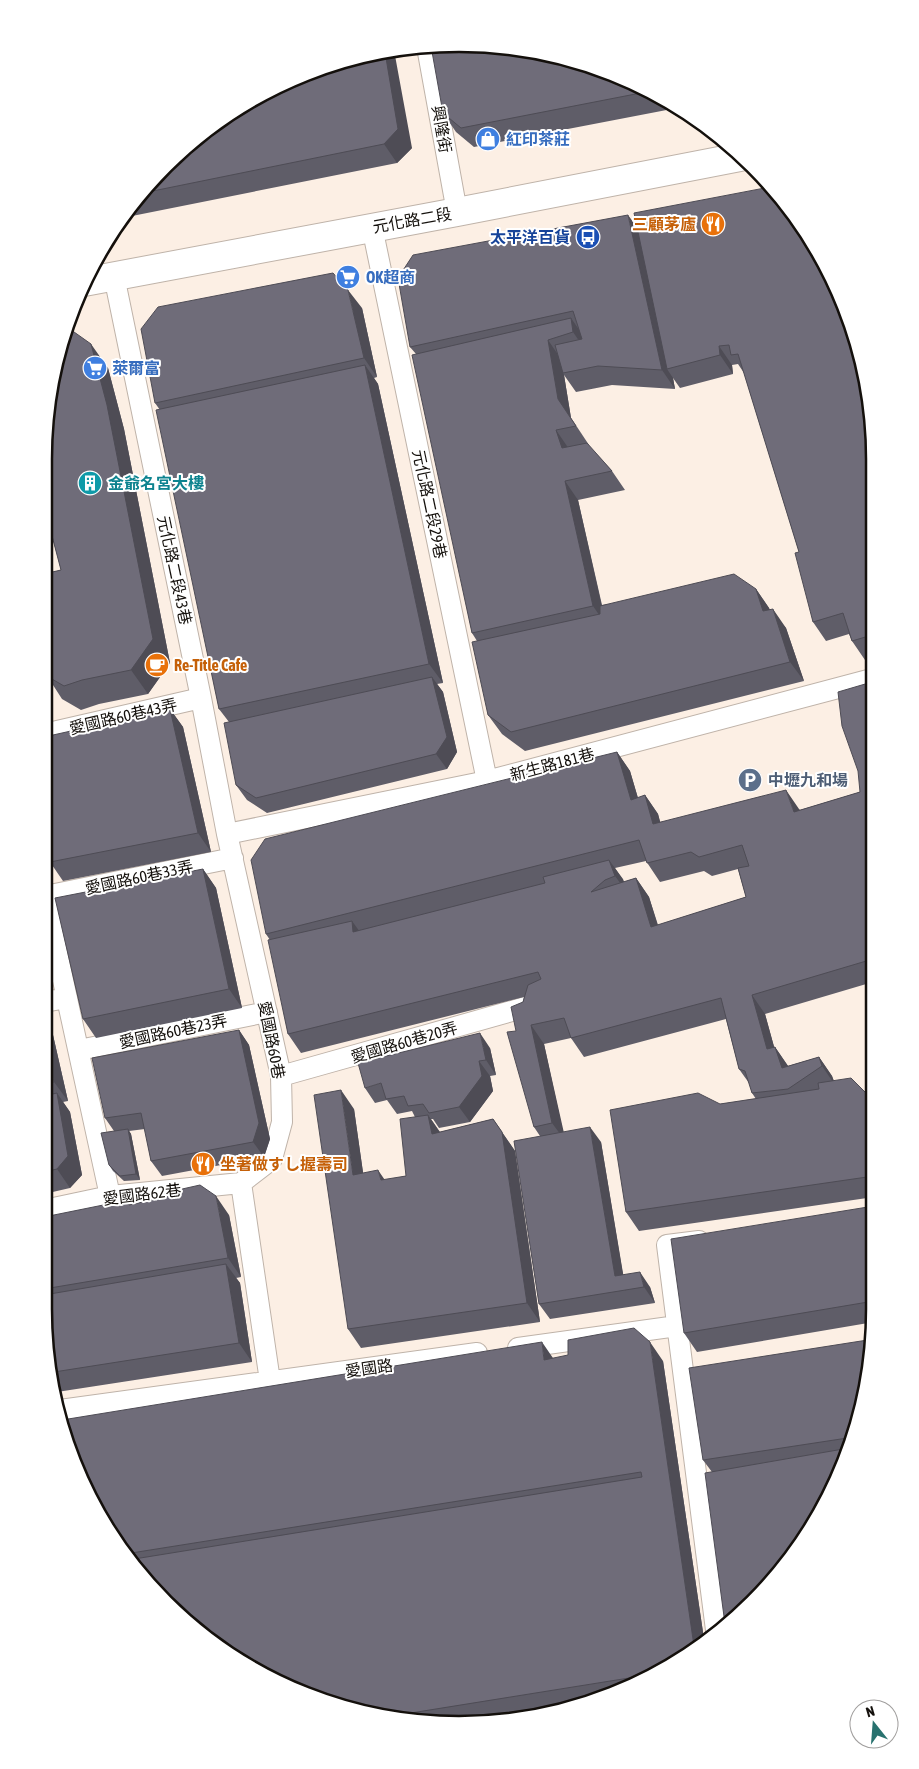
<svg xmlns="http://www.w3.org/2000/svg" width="919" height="1769" font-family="'Asap Condensed','Noto Sans TC','Noto Sans JP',sans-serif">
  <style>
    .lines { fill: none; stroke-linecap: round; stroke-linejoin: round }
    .service-casing { stroke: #bfb3a9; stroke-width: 22 }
    .minor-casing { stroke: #bfb3a9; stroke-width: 30 }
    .service { stroke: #fff; stroke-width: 20 }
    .minor { stroke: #fff; stroke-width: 28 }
    .wall { fill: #5f5d68; fill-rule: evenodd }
    .shaded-wall { fill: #4e4c55 }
    .building { fill: #6f6c79; stroke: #4e4c55 }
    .labels { text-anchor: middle; stroke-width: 4; stroke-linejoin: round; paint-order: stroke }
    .street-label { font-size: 16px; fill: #14100c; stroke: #fff }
    .shop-label { font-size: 16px; font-weight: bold; fill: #366cbe; stroke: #fff; text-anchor: start }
    .food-label { font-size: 16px; font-weight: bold; fill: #c56008; stroke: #fff; text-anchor: start }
    .transit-label { font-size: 16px; font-weight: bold; fill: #164399; stroke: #fff; text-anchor: end }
    .culture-label { font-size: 16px; font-weight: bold; fill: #0d838f; stroke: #fff; text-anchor: start }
    .service-label { font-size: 16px; font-weight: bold; fill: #4e5e75; stroke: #fff; text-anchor: start }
    .rim { fill: none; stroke: #14100c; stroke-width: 2.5 }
  </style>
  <rect width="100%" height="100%" fill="#fcefe4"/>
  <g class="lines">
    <!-- service casing -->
    <g class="service-casing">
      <path id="service" d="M427,47L457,212
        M372,227L487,781
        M114,276L201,698L227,834L281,1076L282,1122L272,1159L241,1183L270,1381
        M44,734L201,698
        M227,834L487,781L872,679
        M44,893L110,1196
        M45,896L233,858
        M44,1002L67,998
        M79,1050L267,1012
        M281,1076L526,1007
        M44,1210L110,1196L241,1183
        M699,1241L667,1245L716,1630
        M518,1348L677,1326
        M60,1410L477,1353"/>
    </g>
    <!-- minor casing -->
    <g class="minor-casing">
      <path id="minor" d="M84,282L457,212L740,157"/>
    </g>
    <!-- service -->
    <use href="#service" class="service"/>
    <!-- minor -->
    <use href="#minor" class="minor"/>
  </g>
  <!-- wall -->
  <path class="wall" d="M643,86L677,108L474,147L456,132L443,113Z
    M251,100L412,148L397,163L122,218L129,207L185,147Z
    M637,227L872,405V658L865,660L852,641L849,634L826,641L813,622L799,552L744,373L738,364L732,365L733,374L680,388L673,378L675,389L612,385L576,392L564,375L571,418L589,445H588L612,471L625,490L578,500L602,605L756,589L769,608L770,610L786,628L804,681L525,751L502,734L488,715L477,641L472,633L416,354L410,347Z
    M362,308L377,377L374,378L378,384L443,683L437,684L443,692L457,752L447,769L267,813L247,800L236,785L229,722L219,709L160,410L155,403Z
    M108,368L124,429L170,663L148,694L99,704L81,710L62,699L53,685L44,687V574L61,570L52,536L45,538V433Z
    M872,682L873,982L765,1014L774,1047H775L788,1066L819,1057L832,1076L834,1081L874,1101V1197L639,1231L626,1212L720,1104L756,1099L752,1093L749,1083L739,1069L726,1019L584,1057L571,1038L544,1044L563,1132L601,1142L623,1275L650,1287L655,1303L550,1319L539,1304L540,1136L534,1127L516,1031L524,997L301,1053L288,1034L270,940L266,934L617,752L630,771L638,798L645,795L658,814L660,822L799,809L800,810L860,792ZM646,861L660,882L704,871L712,876L738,869L746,897L658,925L649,897L636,878L624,882L615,868Z
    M170,709L183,727L211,852L63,881L50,862Z
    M203,869L216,888L242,1008L96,1038L83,1019Z
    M44,1023L53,1035L68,1101L63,1102L70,1112L82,1175L70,1188L44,1194Z
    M239,1030L249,1045L270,1139L264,1157L162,1176L151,1161L145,1129L129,1131L131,1134L140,1180L124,1181L113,1171L109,1165L114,1131L105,1118Z
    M490,1048L496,1075L490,1076L493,1091L470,1122L439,1128L433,1119H431L440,1132L493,1119L515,1151L540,1322L361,1348L348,1329L354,1109L363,1173L385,1180L406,1176L415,1117L412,1111L397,1114L387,1100L375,1103L365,1088Z
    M131,1205L229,1215L241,1277L236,1278L240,1283L252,1362L57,1392L44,1310V1217Z
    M874,1206V1322L697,1352L684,1333Z
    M553,1358L663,1361L704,1639L643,1682L539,1714L494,1721L378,1717L130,1563L66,1443Z
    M861,1417L832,1493L712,1472L703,1460Z"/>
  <!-- shaded-wall -->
  <path class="shaded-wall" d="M394,50L412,148L397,163L384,144L385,52Z
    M628,215L642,234L667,369L673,378L675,389L662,370Z
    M348,290L362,308L377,377L364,358Z
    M571,318L584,337L586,351L573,332Z
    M548,340L561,359L563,373L564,375L571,418L589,445L558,399Z
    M91,344L108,368L124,429L170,663L148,694L131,670Z
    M719,346L732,365L733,374L720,355Z
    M365,365L378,384L443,683L429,664Z
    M556,430L569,449L562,448Z
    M565,481L578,500L606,625L593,606Z
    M756,589L769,608L776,630L763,611Z
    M773,609L786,628L804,681L790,662Z
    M432,677L443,692L457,752L447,769L436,754Z
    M170,709L183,727L211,852L198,833Z
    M617,752L630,771L644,819L631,800Z
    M786,790L799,809L807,831L794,812Z
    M645,795L658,814L666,843L653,824Z
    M609,860L623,879L629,895L615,876Z
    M203,869L216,888L242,1008L229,989Z
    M636,878L649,897L664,946L651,927Z
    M352,921L365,939L353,932Z
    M752,995L765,1014L780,1068L767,1049Z
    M44,1023L53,1035L68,1101L54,1082L44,1036Z
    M531,1025L544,1044L566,1142L552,1123Z
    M239,1030L249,1045L270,1139L264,1157L253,1142Z
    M480,1033L490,1048L496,1075L486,1060Z
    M775,1047L788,1066L782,1068Z
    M819,1057L832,1076L835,1085L822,1066Z
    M479,1061L490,1076L493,1091L470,1122L459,1107Z
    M341,1090L354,1109L366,1193L353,1175Z
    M57,1093L70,1112L82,1175L70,1188L57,1169Z
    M428,1115L441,1134H432Z
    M493,1119L515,1151L540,1322L527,1303Z
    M590,1127L601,1142L626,1291L615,1276Z
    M128,1129L131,1134L140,1180L136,1174Z
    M378,1170L391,1189L381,1180Z
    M216,1196L229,1215L241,1277L228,1258Z
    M226,1264L240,1283L252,1362L239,1343Z
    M640,1272L650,1287L655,1303L644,1287Z
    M542,1342L555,1361L544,1360Z
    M650,1342L663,1361L704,1639L694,1646Z"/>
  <!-- building -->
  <path class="building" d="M486,45L567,58L643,86L651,91L461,128L443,113L431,46Z
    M385,52L398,129L384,144L143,193L185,147L251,100L326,66Z
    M770,187L790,207L844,301L872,405V635L852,641L843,613L813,622L795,553L799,552L738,354L731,355L729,345L719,346L720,355L667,369L634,213Z
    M628,215L662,370L598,366L563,373L555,345L582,339L573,311L410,347L398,278L413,255Z
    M333,273L348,290L364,358L155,403L141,329L158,307Z
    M571,318L573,332L548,340L558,399L576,426L556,430L562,448L587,443L612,471L565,481L593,606L472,633L412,355Z
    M67,327L91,344L107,405L153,639L131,670L82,680L64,686L45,675L44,672V574L61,570L45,509V433L58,352Z
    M365,365L429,664L219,709L156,410Z
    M734,574L756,589L763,611L773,609L790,662L511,732L488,715L472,642L600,614V606Z
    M432,677L447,737L436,754L256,798L236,785L224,723Z
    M872,682L873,959L752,995L767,1049L775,1047L782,1068L819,1057L822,1066L788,1089L752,1093L745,1071L739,1069L721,998L571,1038L564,1018L531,1025L552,1123L534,1127L507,1032L516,1031L511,1007L523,1002L528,985L541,979L538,972L288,1034L268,940L352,921L353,932L545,883L543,877L609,860L615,876L605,880L591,892L636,878L651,927L746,897L738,868L749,866L742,845L699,857L691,852L647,863L639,840L266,934L251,860L265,839L617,752L631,800L645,795L653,824L786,790L794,812L860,792L858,771L842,726L838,692Z
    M170,709L198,833L50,862L44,837V737Z
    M203,869L229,989L83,1019L55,898Z
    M239,1030L259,1123L253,1142L151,1161L141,1113L105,1118L92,1058Z
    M480,1033L486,1060L479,1061L482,1076L459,1107L429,1113L423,1104L408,1106L404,1096L386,1099L381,1083L365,1088L358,1063Z
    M44,1036L54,1082L44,1084Z
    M851,1078L874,1101V1176L626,1212L610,1110L698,1093L720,1104L819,1089L818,1083Z
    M341,1090L353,1175L378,1170L381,1180L406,1176L400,1119L428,1115L432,1134L493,1119L502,1132L527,1303L348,1329L314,1095Z
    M57,1093L68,1156L57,1169L44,1172V1096Z
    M590,1127L615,1276L640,1272L644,1287L539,1304L514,1141Z
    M128,1129L136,1174L120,1176L109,1165L101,1133Z
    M200,1185L216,1196L228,1258L44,1289V1217L128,1200L129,1205L152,1200L151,1196Z
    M874,1206V1301L684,1333L671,1239Z
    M226,1264L239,1343L54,1372L44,1310V1295Z
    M634,1328L650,1342L694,1646L654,1674L386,1717H378L300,1693L229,1655L130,1563L128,1560L642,1477L641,1472L125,1554L66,1443L62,1420L542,1342L544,1360L568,1355V1340Z
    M874,1339L861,1417L854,1437L703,1460L689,1368Z
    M849,1448L832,1493L754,1603L725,1624L705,1473Z"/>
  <!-- icons -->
  <defs>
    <g id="shop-disc" transform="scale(1.25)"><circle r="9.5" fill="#3f7fe0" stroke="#fff"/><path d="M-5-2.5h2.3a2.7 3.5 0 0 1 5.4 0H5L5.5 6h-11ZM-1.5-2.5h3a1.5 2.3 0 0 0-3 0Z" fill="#fff"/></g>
    <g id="restaurant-disc" transform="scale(1.25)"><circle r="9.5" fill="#e8710a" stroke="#fff"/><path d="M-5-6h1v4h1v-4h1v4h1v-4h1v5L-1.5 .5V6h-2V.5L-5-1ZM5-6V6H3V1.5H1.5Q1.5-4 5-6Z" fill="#fff"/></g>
    <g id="bus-disc" transform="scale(1.25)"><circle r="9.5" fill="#1a4fb4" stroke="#fff"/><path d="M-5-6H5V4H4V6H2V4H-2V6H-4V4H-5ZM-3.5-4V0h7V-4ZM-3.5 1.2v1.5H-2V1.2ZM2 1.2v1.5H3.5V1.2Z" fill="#fff"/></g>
    <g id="supermarket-disc" transform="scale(1.25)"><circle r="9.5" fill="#3f7fe0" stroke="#fff"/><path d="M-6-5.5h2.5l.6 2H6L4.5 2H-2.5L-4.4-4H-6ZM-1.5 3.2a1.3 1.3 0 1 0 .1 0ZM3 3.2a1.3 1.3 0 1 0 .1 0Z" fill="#fff"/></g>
    <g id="building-disc" transform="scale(1.25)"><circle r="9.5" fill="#0f9aa8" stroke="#fff"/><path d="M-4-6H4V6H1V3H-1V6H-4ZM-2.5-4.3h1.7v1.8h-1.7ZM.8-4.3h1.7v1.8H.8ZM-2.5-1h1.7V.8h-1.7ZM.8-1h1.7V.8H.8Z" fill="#fff"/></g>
    <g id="cafe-disc" transform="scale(1.25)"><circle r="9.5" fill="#e8710a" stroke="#fff"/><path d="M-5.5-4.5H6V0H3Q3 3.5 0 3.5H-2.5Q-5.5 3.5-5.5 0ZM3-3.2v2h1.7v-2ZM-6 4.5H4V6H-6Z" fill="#fff"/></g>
    <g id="parking-disc" transform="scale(1.25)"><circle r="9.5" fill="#5c6f8a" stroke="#fff"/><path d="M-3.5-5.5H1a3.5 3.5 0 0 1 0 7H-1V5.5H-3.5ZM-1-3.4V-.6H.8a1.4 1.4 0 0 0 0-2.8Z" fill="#fff"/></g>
  </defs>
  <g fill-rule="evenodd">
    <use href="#shop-disc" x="488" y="139"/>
    <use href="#restaurant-disc" x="713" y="224"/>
    <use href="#bus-disc" x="588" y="237"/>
    <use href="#supermarket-disc" x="348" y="277"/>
    <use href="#supermarket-disc" x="95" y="368"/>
    <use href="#building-disc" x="90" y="483"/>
    <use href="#cafe-disc" x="157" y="665"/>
    <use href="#parking-disc" x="750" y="780"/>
    <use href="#restaurant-disc" x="203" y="1164"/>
  </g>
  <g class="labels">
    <!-- street labels -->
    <g class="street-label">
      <text transform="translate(442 129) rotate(80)" y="6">興隆街</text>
      <text transform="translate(412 220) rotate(-10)" y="6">元化路二段</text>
      <text transform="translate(430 504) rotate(78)" y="6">元化路二段29巷</text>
      <text transform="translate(175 570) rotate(78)" y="6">元化路二段43巷</text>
      <text transform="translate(123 716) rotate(-13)" y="6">愛國路60巷43弄</text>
      <text transform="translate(552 764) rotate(-15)" y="6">新生路181巷</text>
      <text transform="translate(139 877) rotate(-12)" y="6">愛國路60巷33弄</text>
      <text transform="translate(173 1031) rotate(-12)" y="6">愛國路60巷23弄</text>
      <text transform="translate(272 1040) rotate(79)" y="6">愛國路60巷</text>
      <text transform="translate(404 1042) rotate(-16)" y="6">愛國路60巷20弄</text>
      <text transform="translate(142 1194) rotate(-7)" y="6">愛國路62巷</text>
      <text transform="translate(369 1368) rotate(-8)" y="6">愛國路</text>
    </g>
    <!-- shop labels -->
    <g class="shop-label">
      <text x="506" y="145">紅印茶莊</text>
      <text x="366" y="283">OK超商</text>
      <text x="112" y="374">萊爾富</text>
    </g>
    <!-- food labels -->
    <g class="food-label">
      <text x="696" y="230" text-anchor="end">三顧茅廬</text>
      <text x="174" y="671">Re-Title Cafe</text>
      <text x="220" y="1170">坐著做すし握壽司</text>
    </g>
    <!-- transit labels -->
    <g class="transit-label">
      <text x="570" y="243">太平洋百貨</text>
    </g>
    <!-- culture labels -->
    <g class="culture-label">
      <text x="108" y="489">金爺名宮大樓</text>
    </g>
    <!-- service labels -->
    <g class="service-label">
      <text x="768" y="786">中壢九和場</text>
    </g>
  </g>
  <!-- crop -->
  <path d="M0 0H919V1769H0ZM459 52H459A407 407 0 0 1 866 459V1309A407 407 0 0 1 459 1716H459A407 407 0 0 1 52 1309V459A407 407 0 0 1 459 52Z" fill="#fff" fill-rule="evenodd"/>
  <path class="rim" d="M459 52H459A407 407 0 0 1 866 459V1309A407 407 0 0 1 459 1716H459A407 407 0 0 1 52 1309V459A407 407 0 0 1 459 52Z"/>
  <!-- north arrow -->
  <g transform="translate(874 1724) rotate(343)"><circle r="24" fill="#ffffff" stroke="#a19f9e"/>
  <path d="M0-4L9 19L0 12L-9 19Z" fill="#28726f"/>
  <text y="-8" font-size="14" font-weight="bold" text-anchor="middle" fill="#14100c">N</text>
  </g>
</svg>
